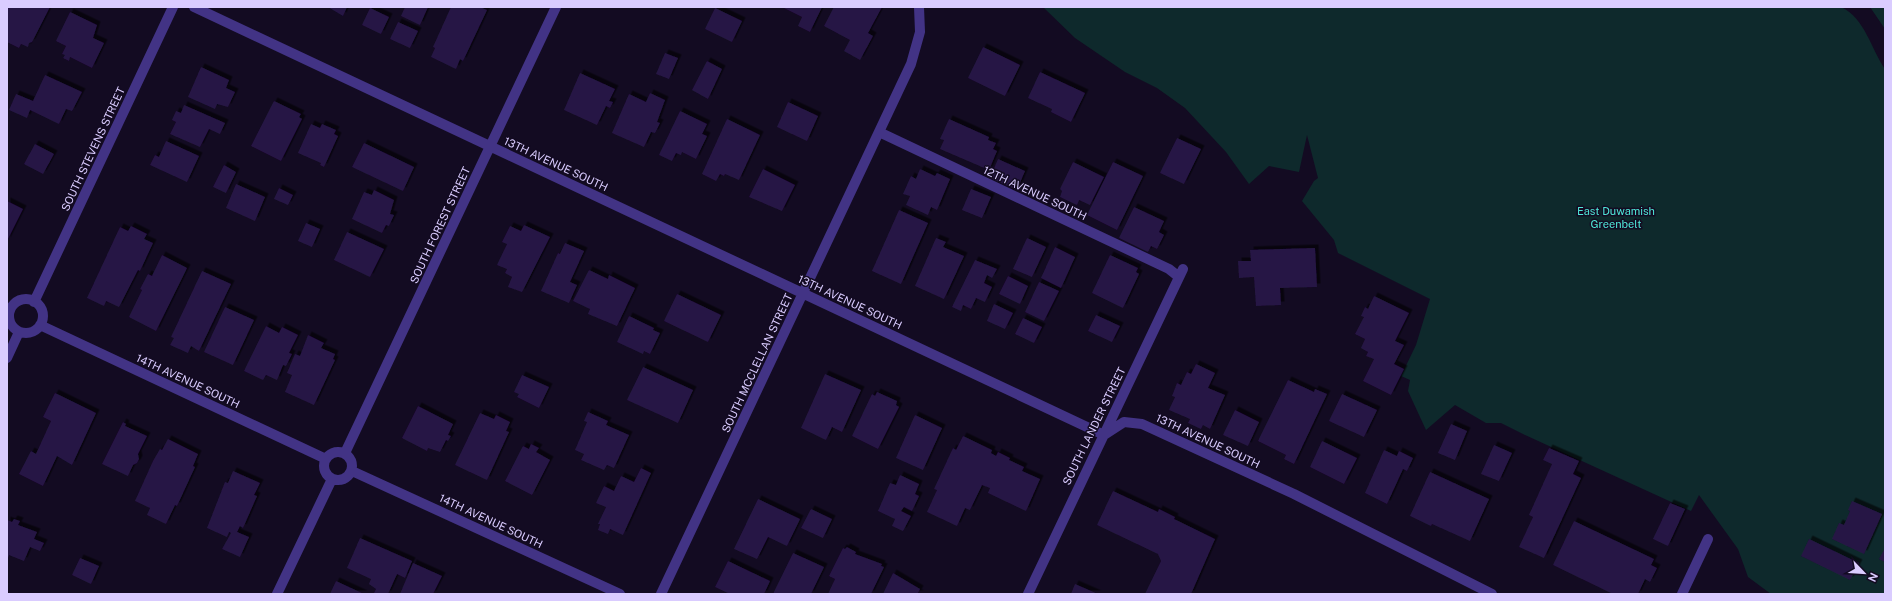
<svg xmlns="http://www.w3.org/2000/svg" width="1892" height="601" font-family="'Public Sans',sans-serif">
  <style>
    .green { fill: #0e292c }
    .building { fill: #261644; filter: url(#shadow) }
    .lines { fill: none; stroke-linecap: round; stroke-linejoin: round }
    .minor { stroke: #423385; stroke-width: 10 }
    .labels { text-anchor: middle; stroke-width: 3; stroke-linejoin: round; paint-order: stroke }
    .street-label { font-size: 11px; fill: #daccff; stroke: #130b22 }
    .park-label { font-size: 11px; fill: #4fe8d9; stroke: #130b22 }
  </style>
  <defs>
    <filter id="shadow"><feDropShadow dx="3.5" dy="-3.5" stdDeviation="0" flood-color="#0009"/></filter>
  </defs>
  <rect width="100%" height="100%" fill="#130b22"/>
  <!-- green -->
  <path class="green" d="M1043,7H1841C1865,18 1871,49 1885,69V594H1771L1748,577L1738,549L1699,495L1691,511L1523,434L1501,423H1486L1455,405L1426,430L1408,391L1410,380L1401,376L1416,345L1430,299L1338,253L1334,240L1302,201L1314,181L1318,178L1307,135L1299,172L1269,166L1249,184L1226,152L1185,108L1157,88L1125,72L1075,38Z
    M1870,7H1885V29Z"/>
  <!-- building -->
  <path class="building" d="M7,7H50L32,42L29,43L28,47L21,44L19,48L7,42Z
    M328,7H347L343,16Z
    M405,7H428L420,25L401,16Z
    M451,7H480L487,10L463,61L460,59L456,69L431,57L435,48L433,47Z
    M782,7H822L810,32L798,26L802,17Z
    M834,7H882L868,33L873,36L860,60L844,51L850,40L824,26Z
    M370,8L389,17L381,34L362,25Z
    M715,8L742,21L732,42L705,29Z
    M70,12L97,25L93,38L104,43L92,68L70,57L69,61L63,58L65,55L62,54L66,46L56,41Z
    M398,22L418,31L410,48L390,39Z
    M983,47L1020,65L1005,96L968,78Z
    M665,53L678,58L669,79L656,74Z
    M707,61L722,69L708,99L692,90Z
    M201,67L229,80L226,88L235,92L228,107L217,104L215,109L188,97Z
    M1040,72L1085,93L1071,122L1051,112L1052,109L1028,98Z
    M580,73L615,89L609,101L613,102L610,108L606,106L597,125L564,110Z
    M45,75L82,92L72,111L66,109L59,124L30,110L27,118L9,110L16,94L33,101Z
    M650,93L665,100L657,122L660,123L655,133L651,132L644,147L612,133L629,94L646,102Z
    M274,101L301,114L299,117L302,119L281,161L251,146Z
    M788,102L818,116L807,141L777,127Z
    M184,105L225,123L220,134L209,129L200,147L170,134L176,122L172,120L176,111L181,113Z
    M680,111L707,124L702,134L707,136L696,159L682,152L681,155L676,153L672,161L659,155Z
    M727,119L760,135L739,180L725,174L724,176L720,174L716,181L702,174Z
    M949,119L989,137L988,140L996,143L993,149L997,151L989,170L940,149L944,140L940,139Z
    M311,124L320,128L322,124L336,130L334,134L338,136L324,167L320,165L321,163L298,153Z
    M1177,138L1201,149L1184,184L1160,173Z
    M166,141L199,156L187,182L150,165L155,155L159,157Z
    M364,143L414,167L403,191L352,167Z
    M35,144L54,154L43,174L24,164Z
    M998,159L1025,171L1017,190L990,178Z
    M1073,162L1104,177L1090,205L1079,200L1077,205L1060,197L1062,191L1060,189Z
    M1113,162L1143,176L1117,230L1087,215Z
    M224,165L236,172L226,193L213,187Z
    M763,169L795,185L782,211L749,197Z
    M920,169L935,176L937,173L950,179L937,210L931,207L928,215L906,205L910,196L903,194L911,176L916,179Z
    M236,184L265,197L255,221L226,208Z
    M279,188L293,195L288,205L274,199Z
    M971,189L991,197L982,218L962,210Z
    M374,190L394,200L390,214L394,215L389,226L386,225L382,233L352,219L364,192L372,195Z
    M7,201L23,209L7,241Z
    M1134,207L1164,221L1159,232L1164,235L1157,249L1151,246L1148,252L1119,238Z
    M899,210L928,223L901,284L872,271Z
    M306,223L320,229L312,247L298,241Z
    M524,225L550,237L522,292L508,287L512,277L505,273L507,269L497,265L507,244L502,242L510,226L521,231Z
    M131,226L147,234L144,239L153,243L140,271L138,270L119,307L106,301L104,306L87,298L120,227L128,231Z
    M347,232L384,249L370,277L334,260Z
    M936,238L946,242L943,247L964,256L944,299L915,286Z
    M1027,238L1046,247L1032,277L1013,269Z
    M565,243L584,251L570,282L577,285L569,303L541,291L558,253L560,254Z
    M1055,247L1075,257L1061,288L1041,278Z
    M1315,248L1317,287L1280,288L1281,305L1256,306L1254,277L1239,278L1238,261H1251L1250,250Z
    M162,255L187,268L156,331L129,317L142,290L140,289L148,274L152,276Z
    M1110,255L1138,268L1136,272L1139,274L1123,308L1092,293Z
    M975,260L997,269L992,278L987,275L984,283L992,287L985,302L976,298L971,309L963,305L961,311L952,307Z
    M589,270L608,279L609,275L635,288L617,326L588,314L590,309L573,301Z
    M202,271L231,284L199,351L191,346L188,353L170,345L174,338L171,337Z
    M1008,276L1028,286L1020,304L999,294Z
    M1039,282L1059,291L1044,321L1025,312Z
    M677,294L721,315L708,342L664,321Z
    M1374,296L1409,313L1395,341L1404,345L1394,364L1404,369L1391,395L1363,381L1374,359L1366,356L1368,352L1361,348L1365,339L1355,334L1364,317L1361,316L1365,307L1368,309Z
    M994,304L1013,313L1005,329L987,321Z
    M225,307L254,320L233,365L204,352Z
    M1096,315L1120,326L1112,342L1088,331Z
    M629,316L654,328L653,330L660,333L650,354L644,351L643,354L617,342Z
    M1023,318L1042,327L1034,343L1015,334Z
    M266,326L279,333L282,327L298,335L289,353L292,354L286,366L283,365L277,380L266,375L263,380L244,371Z
    M308,335L324,343L321,348L335,354L333,359L335,360L314,405L285,392L292,375L287,373L295,354L300,356Z
    M1196,364L1215,373L1208,388L1225,395L1210,429L1203,425L1201,429L1188,423L1190,419L1169,410L1175,397L1172,396L1177,383L1181,385L1187,372L1191,374Z
    M643,367L693,390L678,423L627,400Z
    M825,374L861,390L842,432L832,427L826,440L801,428Z
    M522,375L549,387L539,408L517,397L519,394L514,392Z
    M1288,380L1314,392L1315,389L1327,394L1294,464L1284,459L1286,455L1258,441Z
    M877,392L897,401L896,405L899,407L878,449L852,436L872,394L875,396Z
    M55,393L96,413L72,465L57,456L43,486L19,474L31,451L36,454L51,421L43,417Z
    M1342,394L1377,410L1364,437L1329,421Z
    M418,406L453,424L448,435L451,436L448,441L446,440L440,452L428,448L427,451L402,438Z
    M1235,410L1259,422L1248,446L1223,435Z
    M588,412L608,421L606,425L629,435L614,468L607,465L604,470L581,460L584,454L575,450L587,422L584,421Z
    M480,413L494,419L496,415L510,422L506,431L509,432L487,480L455,465Z
    M915,415L942,428L923,470L896,458Z
    M123,422L126,424L125,426L147,436L138,454L139,459L137,463L133,465L128,476L102,464Z
    M1451,424L1467,431L1455,460L1438,453Z
    M963,436L992,450L991,453L996,456L998,452L1010,458L1009,460L1024,467L1022,471L1040,479L1026,511L988,493L990,488L982,485L970,510L965,508L957,526L927,512L937,490L934,489L953,448L956,450Z
    M168,439L198,454L193,466L195,467L177,506L175,505L166,524L147,515L150,508L135,501L153,461L160,449L162,450Z
    M1322,441L1357,458L1344,484L1310,467Z
    M531,444L539,448L536,452L550,460L532,495L505,481L523,446L529,449Z
    M1494,445L1512,453L1499,481L1481,474Z
    M1549,448L1579,461L1573,474L1581,478L1544,558L1519,547L1533,517L1529,515L1552,464L1543,460Z
    M1384,450L1397,456L1399,451L1413,458L1407,471L1403,469L1387,504L1365,493Z
    M641,468L651,473L623,535L610,529L608,534L598,530L600,524H598L606,507L596,503L604,486L614,491L621,476L634,482Z
    M233,471L260,483L254,495L257,496L243,528L240,526L237,532L249,537L240,557L222,549L231,533L229,532L227,537L207,528L225,482L228,483Z
    M1430,472L1489,499L1470,541L1432,524L1431,526L1410,516Z
    M900,475L919,484L915,494L919,496L912,511L904,507L901,511L911,516L903,531L892,526L895,519L878,511L890,483L896,485Z
    M1113,491L1158,512L1159,509L1175,517L1174,519L1215,539L1191,594H1145L1161,561L1158,554L1097,525Z
    M758,499L800,519L787,546L768,537L757,559L734,549Z
    M1852,501L1882,514L1864,554L1832,539L1839,523L1844,525L1850,511L1848,510Z
    M1670,503L1685,509L1668,546L1653,539Z
    M811,509L832,519L823,538L801,528Z
    M14,519L20,521L18,525L37,532L34,539L44,543L40,551L30,547L24,561L9,555L7,561V520L12,522Z
    M1574,521L1654,559L1651,565L1657,568L1650,582L1645,579L1638,594H1613L1553,565Z
    M360,538L412,561L405,578L397,574L388,594L374,593L376,589L369,584L371,579L347,568Z
    M1809,539L1859,563L1850,580L1801,556Z
    M847,547L856,552L855,554L882,564L881,566L884,567L871,594H828L835,579L829,576L843,548L845,549Z
    M1885,548V562L1879,559Z
    M793,553L824,567L811,594H773Z
    M80,558L99,566L91,584L72,575Z
    M728,561L770,581L764,594H730L715,587Z
    M413,563L442,576L433,594H400Z
    M893,573L920,589L918,593L921,594H883Z
    M336,581L364,594H330Z
    M1075,584L1098,594H1071Z"/>
  <g class="lines">
    <!-- minor -->
    <path class="minor" d="M194,7L1104,435L1124,422L1142,424L1294,494L1492,594
      M879,132L1169,269L1179,277
      M9 316a17 17 0 1 1 34 0a17 17 0 1 1-34 0Z
      M34,302L173,7
      M40,325L326,459
      M7,358L19,332
      M324 466a14 14 0 1 1 28 0a14 14 0 1 1-28 0Z
      M345,453L556,7
      M352,471L620,594
      M277,594L332,479
      M661,594L911,64L920,32L919,7
      M1028,594L1183,269
      M1682,594L1708,539"/>
  </g>
  <g class="labels">
    <!-- street labels -->
    <g class="street-label">
      <text transform="translate(93 149) rotate(-65)" y="4">SOUTH STEVENS STREET</text>
      <text transform="translate(556 164) rotate(25)" y="4">13TH AVENUE SOUTH</text>
      <text transform="translate(1035 193) rotate(25)" y="4">12TH AVENUE SOUTH</text>
      <text transform="translate(440 225) rotate(-65)" y="4">SOUTH FOREST STREET</text>
      <text transform="translate(850 302) rotate(25)" y="4">13TH AVENUE SOUTH</text>
      <text transform="translate(757 363) rotate(-65)" y="4">SOUTH MCCLELLAN STREET</text>
      <text transform="translate(188 381) rotate(25)" y="4">14TH AVENUE SOUTH</text>
      <text transform="translate(1094 426) rotate(-64)" y="4">SOUTH LANDER STREET</text>
      <text transform="translate(1208 441) rotate(25)" y="4">13TH AVENUE SOUTH</text>
      <text transform="translate(491 521) rotate(25)" y="4">14TH AVENUE SOUTH</text>
    </g>
    <!-- park labels -->
    <g class="park-label">
      <text x="1616" y="215">East Duwamish<tspan x="1616" dy="13">Greenbelt</tspan></text>
    </g>
  </g>
  <!-- border -->
  <rect width="1892" height="601" fill="none" stroke="#daccff" stroke-width="16"/>
  <!-- north arrow -->
  <g transform="translate(1864 573) rotate(115)" stroke="#130b22" stroke-width="3" paint-order="stroke">
  <path d="M0-3L7 15L0 10L-7 15Z" fill="#daccff"/>
  <text y="-6" font-size="11" font-weight="bold" text-anchor="middle" fill="#daccff">N</text>
  </g>
</svg>
